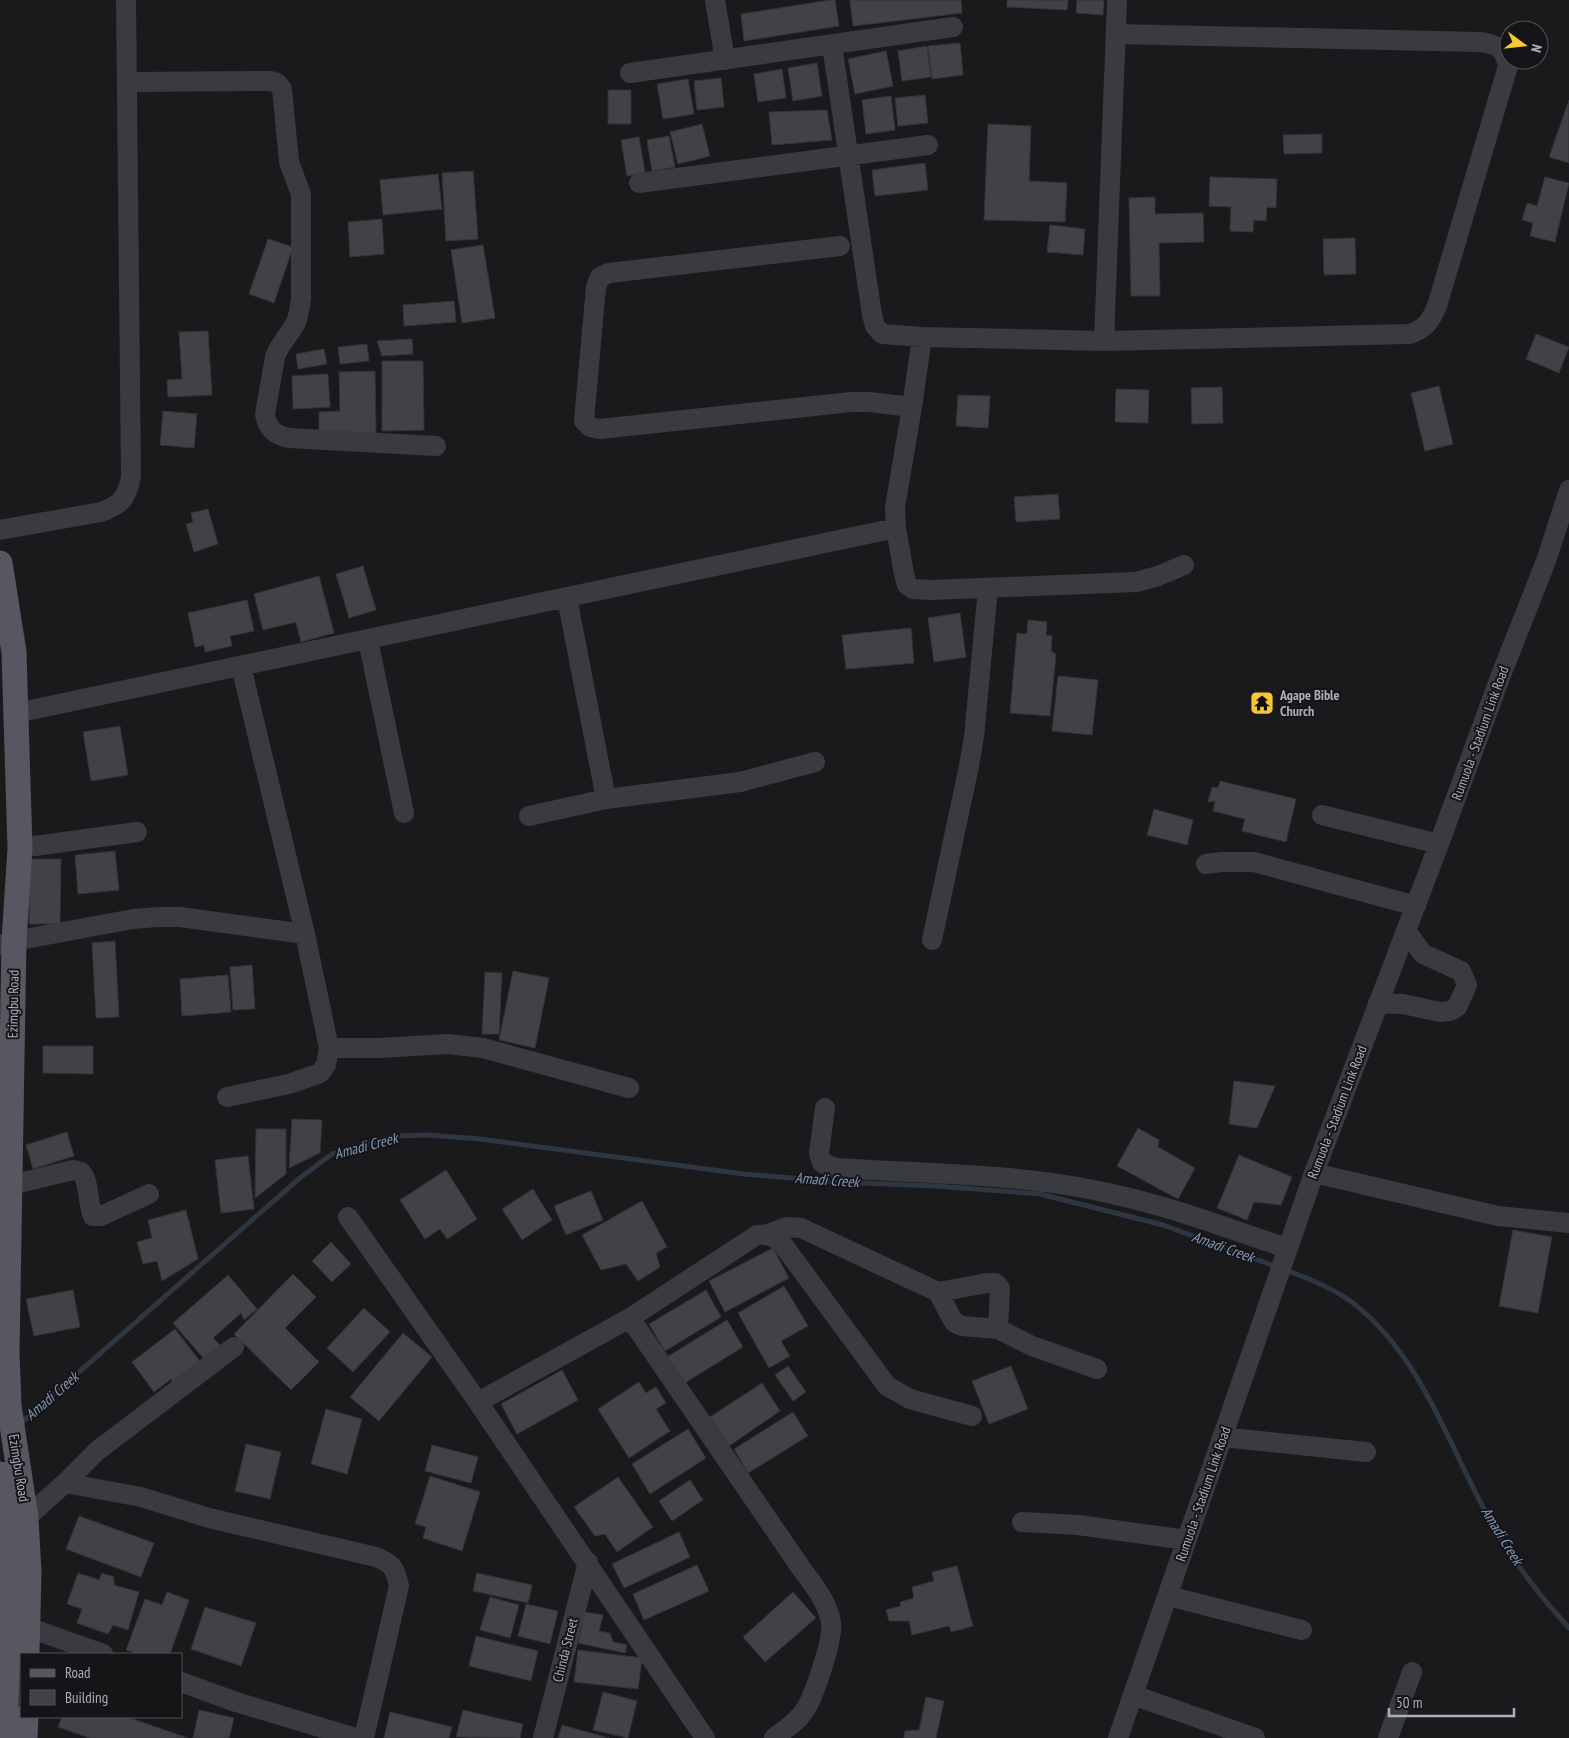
<svg xmlns="http://www.w3.org/2000/svg" width="1569" height="1738" font-family="'PT Sans Narrow',sans-serif">
  <style>
    .lines { fill: none; stroke-linecap: round; stroke-linejoin: round }
    .stream { stroke: #2e3741; stroke-width: 5 }
    .building { fill: #414146; stroke: #343338 }
    .minor { stroke: #3a3b41; stroke-width: 20 }
    .major { stroke: #565760; stroke-width: 25 }
    .labels { text-anchor: middle; stroke-width: 4; stroke-linejoin: round; paint-order: stroke }
    .poi-label { font-size: 14px; font-weight: bold; fill: #abafbc; stroke: #151417; text-anchor: start }
    .street-label { font-size: 14px; fill: #abafbc; stroke: #151417 }
    .water-label { font-size: 15px; font-style: italic; fill: #829ab7; stroke: #151417 }
  </style>
  <rect width="100%" height="100%" fill="#1a191c"/>
  <g class="lines">
    <!-- stream -->
    <path class="stream" d="M1285,1270C1308,1278 1333,1288 1353,1303C1423,1357 1449,1448 1491,1522C1512,1560 1540,1596 1569,1628
      M21,1423L301,1177L332,1154L395,1136L429,1135L480,1139L744,1174L837,1182L936,1186L1040,1194L1163,1225L1277,1267"/>
  </g>
  <!-- building -->
  <path class="building" d="M830,0H835L839,26L744,41L741,14Z
    M850,0H961L962,13L853,26Z
    M1007,0H1068L1067,10L1007,7Z
    M1077,0H1104L1103,15L1076,13Z
    M960,43L963,75L932,79L928,46Z
    M927,46L931,77L902,81L898,51Z
    M886,51L893,86L855,94L848,59Z
    M817,63L822,96L793,101L788,68Z
    M782,69L786,98L758,102L754,74Z
    M721,78L724,107L697,110L694,81Z
    M688,79L694,114L663,119L657,84Z
    M608,90H631V124H608Z
    M925,95L928,123L898,126L895,98Z
    M891,96L895,130L866,134L862,100Z
    M1569,100V163L1549,157Z
    M827,110L832,140L772,145L769,112Z
    M702,124L710,156L678,164L670,132Z
    M988,124L1031,126L1029,181L1067,183L1065,222L984,220Z
    M1322,134V153L1284,154L1283,135Z
    M669,136L675,167L652,171L647,140Z
    M639,137L645,172L627,176L621,140Z
    M925,163L928,190L875,196L872,170Z
    M473,171L478,239L446,241L442,173Z
    M438,174L442,209L383,215L380,180Z
    M1210,177L1277,179L1276,208L1267,207L1266,221L1254,220L1253,232L1230,231L1231,207L1209,206Z
    M1545,177L1569,183L1555,242L1530,236L1533,223L1522,220L1527,203L1537,206Z
    M1155,197V214L1203,213L1204,242L1159,243L1160,296H1131L1129,198Z
    M382,219L384,254L350,257L348,222Z
    M1050,225L1085,229L1083,255L1047,252Z
    M1355,238L1356,274L1324,275L1323,239Z
    M268,239L293,247L274,303L249,294Z
    M483,245L495,318L462,323L451,250Z
    M454,301L456,322L404,326L403,305Z
    M208,331L212,395L168,397L167,380L182,379L179,332Z
    M1536,334L1569,347L1559,373L1526,359Z
    M412,339L413,354L382,356L377,341Z
    M367,344L369,361L340,364L338,347Z
    M324,349L327,364L298,369L296,354Z
    M382,361H423L424,430L382,431Z
    M375,371L376,434L319,435V412L340,411L339,372Z
    M328,374L330,407L293,409L292,376Z
    M1439,386L1453,444L1425,451L1411,393Z
    M1222,387L1223,423L1192,424L1191,388Z
    M1116,389L1149,390L1148,423L1115,422Z
    M958,395L990,396L988,428L956,426Z
    M163,411L197,414L194,448L160,445Z
    M1058,494L1060,519L1016,522L1014,497Z
    M208,509L218,544L194,552L186,524L193,522L191,513Z
    M363,566L376,610L349,618L336,574Z
    M319,576L334,633L301,642L296,622L263,630L254,594Z
    M247,600L254,631L230,636L232,646L205,652L204,645L195,647L188,613Z
    M960,613L966,657L934,662L928,618Z
    M1028,620L1047,622L1046,635L1052,636L1051,651L1056,654L1050,716L1010,713L1017,633L1027,634Z
    M911,628L914,663L846,669L842,635Z
    M1058,676L1098,680L1092,735L1052,731Z
    M120,726L128,775L91,781L83,732Z
    M1220,781L1296,799L1286,842L1242,831L1245,819L1213,811L1215,801L1208,802L1212,787L1218,788Z
    M1154,809L1193,820L1187,845L1147,835Z
    M115,851L119,890L78,894L75,855Z
    M30,859H61L60,924H29Z
    M115,941L119,1017L96,1018L92,943Z
    M252,965L255,1009L233,1010L230,967Z
    M513,971L549,978L535,1048L499,1040Z
    M485,972L502,973L499,1034H482Z
    M228,975L231,1012L182,1016L180,979Z
    M43,1046H93V1074L43,1073Z
    M1234,1081L1275,1086L1257,1128L1229,1124Z
    M292,1119L322,1120L320,1153L289,1168Z
    M1138,1128L1159,1140L1158,1147L1195,1168L1178,1199L1117,1166Z
    M256,1129H286V1174L255,1198Z
    M67,1132L74,1156L33,1169L26,1145Z
    M1239,1155L1292,1177L1281,1205L1254,1202L1247,1220L1217,1208Z
    M248,1156L254,1209L221,1213L215,1160Z
    M446,1170L477,1219L447,1239L440,1229L425,1239L400,1200Z
    M533,1189L552,1220L522,1240L502,1209Z
    M591,1191L603,1220L566,1235L554,1206Z
    M642,1201L667,1247L656,1253L660,1267L638,1281L626,1264L601,1270L582,1235Z
    M186,1210L198,1259L162,1281L157,1261L143,1264L137,1242L152,1238L148,1220Z
    M1513,1230L1552,1237L1538,1313L1499,1306Z
    M331,1242L351,1264L332,1282L312,1261Z
    M773,1248L789,1278L725,1312L709,1281Z
    M293,1274L316,1297L285,1328L319,1362L291,1390L234,1334Z
    M228,1275L257,1309L244,1320L241,1313L213,1338L221,1346L205,1360L173,1323Z
    M784,1286L808,1326L781,1341L790,1356L769,1368L738,1313Z
    M73,1290L80,1327L34,1336L26,1299Z
    M706,1290L721,1317L665,1351L649,1324Z
    M364,1308L390,1332L353,1372L327,1348Z
    M727,1320L743,1347L683,1384L667,1357Z
    M175,1329L202,1364L173,1386L171,1379L154,1392L132,1362Z
    M403,1333L432,1357L379,1421L350,1397Z
    M788,1366L806,1392L793,1401L775,1375Z
    M1011,1366L1028,1409L989,1424L972,1381Z
    M562,1370L578,1400L517,1434L501,1404Z
    M639,1382L646,1393L656,1387L666,1403L656,1409L670,1431L629,1458L598,1409Z
    M762,1383L780,1411L729,1446L710,1417Z
    M326,1409L362,1419L347,1474L311,1464Z
    M793,1412L808,1436L748,1473L734,1449Z
    M688,1429L706,1458L650,1494L632,1464Z
    M246,1444L281,1452L270,1499L235,1491Z
    M432,1445L478,1457L471,1483L425,1471Z
    M430,1476L480,1492L462,1551L423,1538L426,1527L415,1524Z
    M618,1477L653,1527L617,1552L605,1534L595,1536L574,1507Z
    M690,1480L703,1500L672,1521L659,1501Z
    M79,1516L154,1543L141,1577L66,1549Z
    M679,1532L690,1557L624,1588L612,1564Z
    M697,1565L709,1591L644,1620L633,1594Z
    M957,1566L973,1626L951,1632L949,1626L912,1635L909,1621H889L886,1610L901,1606L900,1602L914,1598L912,1587L934,1581L932,1572Z
    M78,1573L99,1580L102,1573L114,1577V1585L139,1592L128,1630L113,1625L108,1634L77,1623L82,1609L67,1604Z
    M477,1573L532,1585L528,1603L473,1591Z
    M167,1592L189,1600L170,1654H138L126,1650L145,1599L162,1605Z
    M793,1592L816,1618L765,1662L743,1637Z
    M490,1597L519,1605L510,1638L480,1630Z
    M526,1604L558,1611L550,1644L518,1636Z
    M205,1607L256,1623L241,1666L191,1649Z
    M585,1612L603,1615L599,1631L610,1633L613,1642L627,1645L625,1653L578,1643Z
    M476,1636L538,1651L531,1681L469,1666Z
    M578,1650L642,1658L638,1689L574,1682Z
    M603,1692L637,1701L628,1738L593,1730Z
    M926,1697L944,1701L936,1738H904L905,1731L919,1730Z
    M199,1710L234,1718L229,1738H193Z
    M463,1710L523,1724L520,1738L456,1737Z
    M390,1712L452,1727L449,1738H384Z
    M62,1717H127L188,1738H90L58,1727Z
    M562,1725L609,1738H558Z"/>
  <g class="lines">
    <!-- minor -->
    <path class="minor" d="M715,0L725,60
      M832,45L872,315L875,326L882,334L922,337L1104,341L1410,334C1426,328 1430,322 1437,306L1508,66C1504,48 1498,45 1481,42L1116,34
      M630,73L953,27
      M127,82L271,81L277,83L282,89L289,162L301,194V298C300,307 299,315 296,322C290,335 279,344 275,357L265,414C267,428 274,435 289,438L436,446
      M639,183L928,145
      M840,246L609,273L600,277L596,287L584,421L590,427L600,429L851,402H869L912,407
      M922,337L912,407L895,507L896,528L904,574L907,585L913,589L931,590L1136,582L1158,576L1184,565
      M1104,341L1117,0
      M0,530L101,512C121,505 127,498 131,477L126,0
      M567,598L606,799
      M368,640L404,813
      M16,713L896,528
      M1322,815L1439,844
      M529,816L606,799L740,782L815,762
      M20,848L137,832
      M1206,864L1222,862H1254L1416,906
      M932,940L969,766L974,737L988,588
      M0,945L14,941L133,919L157,917H180L305,934
      M1378,1003L1403,1004L1440,1012L1450,1011L1457,1007L1467,985L1461,971L1423,954L1406,931
      M329,1048H380L448,1044L483,1048L629,1088
      M227,1097L289,1084L320,1073L326,1065L329,1048L305,934L241,666
      M825,1108L819,1153L822,1163L836,1168C930,1174 1029,1173 1121,1196C1178,1209 1232,1230 1287,1248
      M1314,1173L1498,1216L1569,1223
      M11,1185L73,1170L81,1172C90,1182 87,1202 93,1216H101L149,1194
      M348,1217L478,1402L705,1738
      M765,1235L787,1227L801,1228L938,1292L951,1317L955,1323L962,1326L998,1329L1032,1346L1097,1369
      M938,1292L987,1283H995L1000,1288L998,1329
      M630,1318L801,1568C813,1584 827,1601 831,1622C834,1638 814,1696 805,1710C797,1722 785,1730 774,1738
      M478,1402L630,1318L757,1235C767,1234 773,1236 781,1242L887,1386L910,1399L972,1416
      M1222,1437L1366,1452
      M65,1483L97,1451L234,1347
      M26,1518L65,1483L141,1497L209,1518L376,1557C393,1564 395,1568 399,1586L364,1738
      M1022,1522L1078,1525L1187,1540
      M1168,1596L1302,1630
      M27,1627L103,1654
      M181,1682L236,1702L356,1738
      M1133,1695L1255,1738
      M543,1738L588,1562
      M1118,1738L1314,1173L1439,844L1501,675L1546,561L1569,490
      M1388,1738L1412,1672"/>
    <!-- major -->
    <path class="major" d="M0,563L14,652L20,848L14,941L7,1353L9,1405L26,1518L29,1572L27,1654
      M0,1474C15,1561 7,1650 5,1738
      M25,1738L26,1717"/>
  </g>
  <!-- icons -->
  <defs>
    <g id="temple-square" transform="scale(1.25)"><rect x="-9" y="-9" width="18" height="18" rx="4" fill="#f9c634" stroke="#151417"/><path d="M0-6L5-2H3V0L6.5 2.5H4V6H1.5V3h-3V6H-4V2.5H-6.5L-3 0V-2H-5Z" fill="#111"/></g>
  </defs>
  <g fill-rule="evenodd">
    <use href="#temple-square" x="1262" y="703"/>
  </g>
  <g class="labels">
    <!-- poi labels -->
    <g class="poi-label">
      <text x="1280" y="700">Agape Bible<tspan x="1280" dy="16">Church</tspan></text>
    </g>
    <!-- street labels -->
    <g class="street-label">
      <text transform="translate(1480 733) rotate(-70)" y="5">Rumuola - Stadium Link Road</text>
      <text transform="translate(13 1004) rotate(-89)" y="5">Ezimgbu Road</text>
      <text transform="translate(1337 1112) rotate(-69)" y="5">Rumuola - Stadium Link Road</text>
      <text transform="translate(19 1468) rotate(81)" y="5">Ezimgbu Road</text>
      <text transform="translate(1203 1494) rotate(-71)" y="5">Rumuola - Stadium Link Road</text>
      <text transform="translate(565 1650) rotate(-76)" y="5">Chinda Street</text>
    </g>
    <!-- water labels -->
    <g class="water-label">
      <text transform="translate(366 1146) rotate(-15)" y="5">Amadi Creek</text>
      <text transform="translate(827 1180) rotate(4)" y="5">Amadi Creek</text>
      <text transform="translate(1223 1247) rotate(20)" y="5">Amadi Creek</text>
      <text transform="translate(52 1396) rotate(-41)" y="5">Amadi Creek</text>
      <text transform="translate(1502 1536) rotate(58)" y="5">Amadi Creek</text>
    </g>
  </g>
  <!-- legend -->
  <rect x="20" y="1653" width="162" height="65" fill="#151417" stroke="#515259"/>
  <rect x="30" y="1669" width="25" height="8" fill="#565760" stroke="#515259"/>
  <text x="65" y="1678" font-size="15" fill="#abafbc">Road</text>
  <rect x="30" y="1690" width="25" height="15" fill="#414146" stroke="#515259"/>
  <text x="65" y="1703" font-size="15" fill="#abafbc">Building</text>
  <!-- north arrow -->
  <g transform="translate(1524 45) rotate(105)"><circle r="24" fill="#151417" stroke="#515259"/>
  <path d="M0-4L9 19L0 12L-9 19Z" fill="#f9c634"/>
  <text y="-8" font-size="14" font-weight="bold" text-anchor="middle" fill="#abafbc">N</text>
  </g>
  <!-- scale -->
  <path d="M1389 1708v8h125v-8" fill="none" stroke="#abafbc" stroke-width="2.5"/>
  <text x="1396" y="1708" font-size="15" fill="#abafbc" stroke="#151417" stroke-width="4" paint-order="stroke">50 m</text>
</svg>
